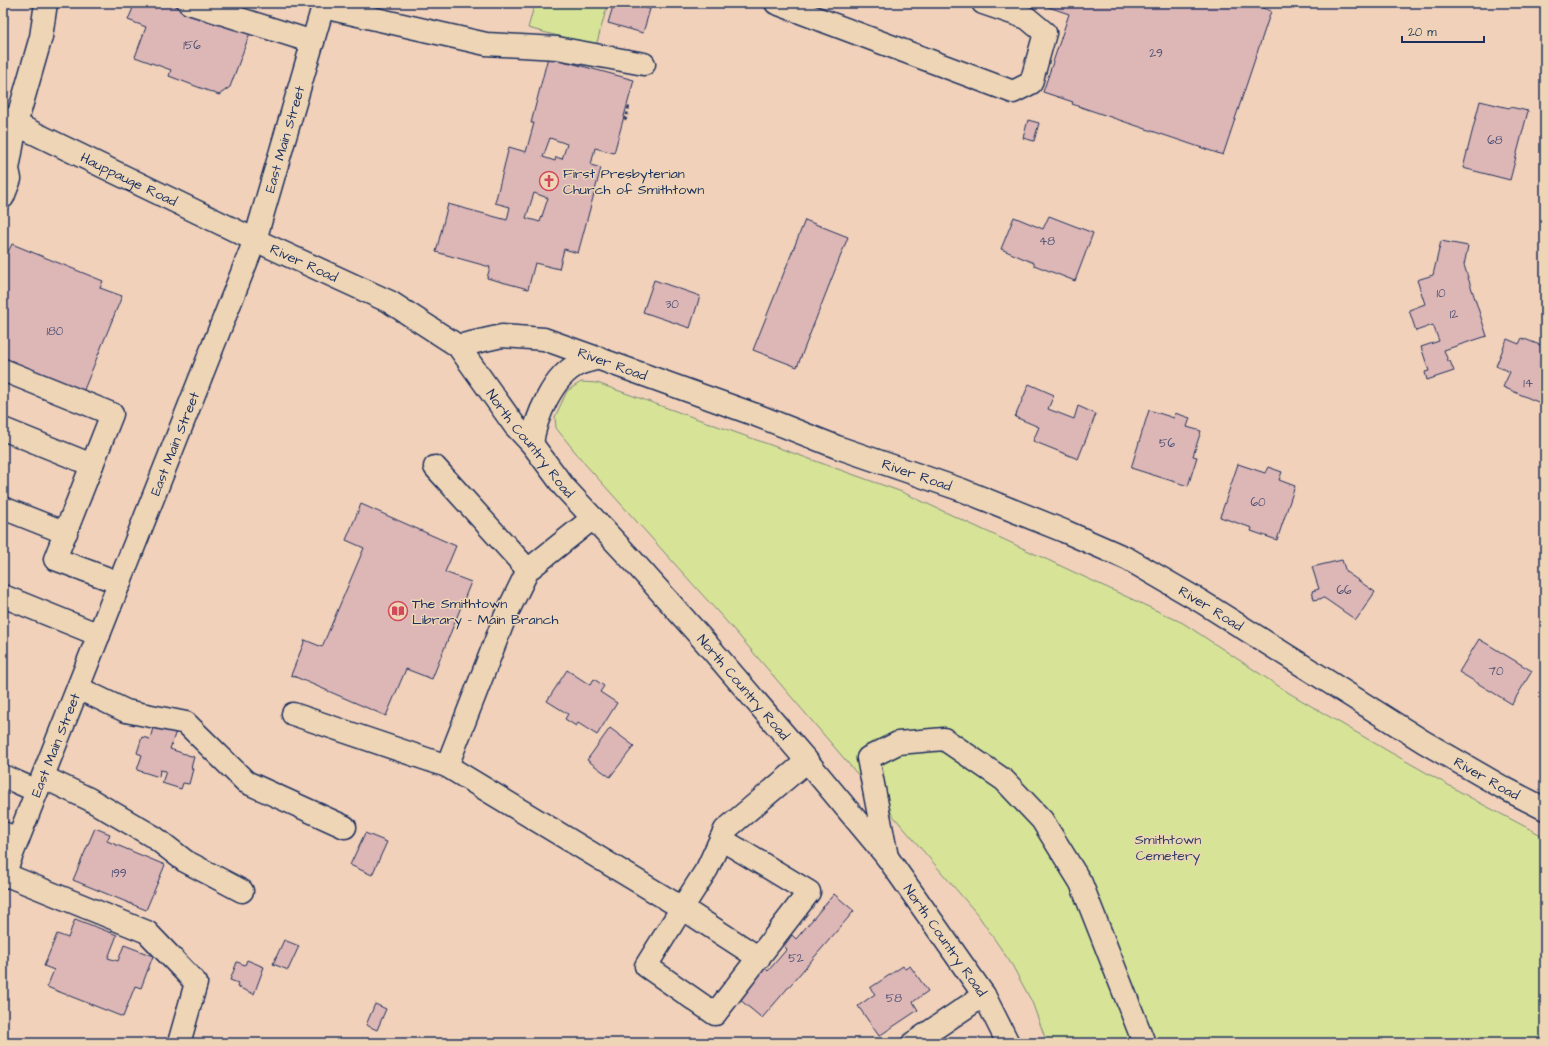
<svg xmlns="http://www.w3.org/2000/svg" width="1548" height="1046" font-family="'Architects Daughter',sans-serif">
  <style>
    .green { fill: #d7e396; stroke: #79897a }
    .building { fill: #ddb6b6; stroke: #1b2f5e; fill-rule: evenodd }
    .lines { fill: none; stroke-linecap: round; stroke-linejoin: round }
    .minor-casing { stroke: #1b2f5e; stroke-width: 25 }
    .major-casing { stroke: #1b2f5e; stroke-width: 25 }
    .path { stroke: #1b2f5e; stroke-width: 2.5; stroke-dasharray: 3 3; stroke-linecap: butt }
    .minor { stroke: #eed5b6; stroke-width: 22 }
    .major { stroke: #eed5b6; stroke-width: 22 }
    .labels { text-anchor: middle; stroke-width: 3; stroke-linejoin: round; paint-order: stroke }
    .number-label { font-size: 12px; fill: #4c5174 }
    .street-label { font-size: 14px; fill: #1b2f5e; stroke: #eed5b6 }
    .poi-label { font-size: 14px; fill: #1b2f5e; stroke: #eed5b6; text-anchor: start }
    .park-label { font-size: 14px; fill: #2e4164; stroke: #eed5b6 }
  </style>
  <rect width="100%" height="100%" fill="#f1d1ba"/>
  <filter id="ink" filterUnits="userSpaceOnUse"><feTurbulence type="fractalNoise" baseFrequency=".025" numOctaves="2"/><feDisplacementMap in="SourceGraphic" scale="8" xChannelSelector="R" yChannelSelector="G"/><feConvolveMatrix kernelMatrix="1 2 1 2 8 2 1 2 1" color-interpolation-filters="sRGB"/></filter>
  <g filter="url(#ink)">
    <!-- green -->
    <path class="green" d="M535,3H608L596,46L528,28Z
      M581,382L597,383L902,492L1183,623L1289,693L1388,751L1480,803L1545,837V1043H1047L1032,1002L1012,965L978,915L735,631L585,464L556,428L555,417L567,391Z"/>
    <!-- building -->
    <path class="building" d="M135,3H167L250,33L230,87L219,95L169,76L171,70L135,57L146,27L128,20Z
      M614,3H629L650,9L643,33L608,23Z
      M1037,3H1249L1271,11L1223,155L1072,104L1073,102L1043,92L1069,14Z
      M548,57L634,80L614,153L595,148L591,165L601,168L578,253L564,249L559,269L535,263L528,289L487,278L490,267L436,252L448,204L507,220L510,207L495,203L509,147L526,152L534,123H531ZM550,138L567,144L562,159L556,157L555,161L543,157ZM534,193L548,198L540,222L526,218Z
      M1480,101L1509,108L1510,107L1528,111L1510,180L1463,168Z
      M1028,120L1039,123L1034,141L1023,138Z
      M1049,216L1093,233L1075,281L1034,265V263L1001,249L1014,217L1043,229Z
      M805,220L848,237L797,367L753,350Z
      M1441,241L1468,246L1464,265L1487,336L1444,350L1448,361H1450L1454,371L1427,380L1425,372L1429,371L1421,347L1439,341L1433,325L1416,331L1409,310L1425,304L1417,280L1433,275Z
      M12,244L103,281L100,288L122,296L81,397L3,365V250L8,252Z
      M654,280L700,296L690,328L643,312Z
      M1522,338L1545,347V405L1503,387L1510,372L1496,366L1507,339L1519,344Z
      M1029,384L1054,395L1048,409L1074,419L1078,406L1096,414L1078,459L1033,441L1039,427L1015,417Z
      M1149,410L1174,418L1175,413L1190,418L1187,427L1201,431L1193,456L1197,457L1188,486L1131,468Z
      M1238,464L1265,473L1268,467L1282,472L1279,480L1295,486L1277,540L1251,531L1252,528L1220,517Z
      M361,504L456,546L445,572L471,582L432,679L406,669L386,716L291,675L305,640L322,647L364,548L346,540Z
      M1342,560L1346,572L1375,592L1356,620L1324,598L1314,600L1312,591L1319,589L1312,567Z
      M1479,639L1532,671L1512,704L1459,672Z
      M567,670L590,685L594,679L604,686L600,692L617,703L597,735L578,723L576,726L565,719L568,714L547,701Z
      M154,724L176,731L170,749L194,757L191,768L193,769L189,784L183,783L181,789L162,783L166,771L160,770L159,777L137,770L142,755L137,753L142,737L150,739Z
      M610,728L634,746L610,777L587,760Z
      M95,828L110,834L107,841L165,865L146,910L73,880Z
      M365,833L387,842L372,875L350,865Z
      M834,894L854,911L762,1018L739,999L765,968L768,971L787,949L784,946L792,935L796,939Z
      M75,919L117,935L108,958L118,961L124,945L153,956L141,988L135,986L123,1017L47,987L54,970L44,966L57,934L68,938Z
      M284,940L299,946L288,970L273,964Z
      M247,960L264,967L254,994L237,987L238,983L230,980L237,962L245,965Z
      M903,966L905,969L910,966L928,991L913,1002L918,1010L879,1036L858,1006L875,994L870,988Z
      M375,1004L386,1009L377,1030L366,1025Z"/>
    <g class="lines">
      <!-- minor casing -->
      <g class="minor-casing">
        <g id="minor">
          <path d="M189,3L313,42"/>
          <path d="M776,3L1013,92L1031,83L1045,33L1027,18L983,3"/>
          <path d="M323,7L486,44L557,48L644,64"/>
          <path d="M3,197L10,179L8,169L16,124L41,37L46,3"/>
          <path id="s1" d="M458,346L502,336L544,339L756,415L837,447L962,490L1064,531L1128,559L1202,602L1424,742L1502,787L1545,809"/>
          <path d="M3,370L112,414L55,559L120,583"/>
          <path d="M3,429L92,465"/>
          <path d="M435,467L528,570L505,617L447,766L682,908L707,869L725,830L807,761"/>
          <path d="M3,508L66,533"/>
          <path d="M528,570L593,518"/>
          <path d="M3,596L99,635"/>
          <path d="M78,688L126,711L186,723L246,782L345,827"/>
          <path d="M293,714L447,766"/>
          <path d="M3,776L37,791"/>
          <path d="M43,777L89,799L154,837L185,861L242,891"/>
          <path d="M3,833L18,839"/>
          <path d="M721,839L809,892L715,1014L646,966L682,908L759,958"/>
          <path d="M887,857L868,758L898,743L944,739L1004,780L1042,820L1081,883L1144,1043"/>
          <path d="M4,874L147,932L196,983L179,1043"/>
          <path d="M913,1043L984,995"/>
        </g>
      </g>
      <!-- major casing -->
      <g class="major-casing">
        <g id="major">
          <path id="s2" d="M3,118L255,240L390,302L458,346L515,426L532,444L564,487L633,561L706,643L807,761L887,857L984,995L1008,1043"/>
          <path d="M532,444C535,419 553,375 579,364C585,361 593,360 599,358"/>
          <path id="s3" d="M3,877L255,240L324,3"/>
        </g>
      </g>
      <!-- path -->
      <path class="path" d="M624,118L626,119L629,106"/>
      <!-- minor -->
      <use href="#minor" class="minor"/>
      <!-- major -->
      <use href="#major" class="major"/>
    </g>
  </g>
  <!-- icons -->
  <defs>
    <g id="church-ring" transform="scale(1)"><circle r="9.5" fill="#eed5b6" stroke="#d1495b" stroke-width="1.5"/><path d="M-1.2-6h2.4v3.5h3.3v2.4h-3.3V6h-2.4V-.1h-3.3v-2.4h3.3Z" fill="#d1495b"/></g>
    <g id="library-ring" transform="scale(1)"><circle r="9.5" fill="#eed5b6" stroke="#d1495b" stroke-width="1.5"/><path d="M-6-4Q-3-5.5-.7-3.5V5Q-3 3-6 4ZM6-4Q3-5.5 .7-3.5V5Q3 3 6 4Z" fill="#d1495b"/></g>
  </defs>
  <g fill-rule="evenodd">
    <use href="#church-ring" x="549" y="181"/>
    <use href="#library-ring" x="398" y="611"/>
  </g>
  <g class="labels">
    <!-- number labels -->
    <g class="number-label">
      <text x="192" y="49">156</text>
      <text x="1156" y="57">29</text>
      <text x="1495" y="144">68</text>
      <text x="1047" y="245">48</text>
      <text x="1441" y="297">10</text>
      <text x="672" y="308">30</text>
      <text x="1454" y="318">12</text>
      <text x="55" y="335">180</text>
      <text x="1528" y="387">14</text>
      <text x="1167" y="447">56</text>
      <text x="1258" y="506">60</text>
      <text x="1344" y="594">66</text>
      <text x="1496" y="675">70</text>
      <text x="119" y="877">199</text>
      <text x="796" y="962">52</text>
      <text x="894" y="1002">58</text>
    </g>
    <!-- street labels -->
    <g class="street-label">
      <text dy="5" stroke="none"><textPath href="#s3" startOffset="790">East Main Street</textPath></text>
      <text dy="5" stroke="none"><textPath href="#s2" startOffset="140">Hauppauge Road</textPath></text>
      <text dy="5" stroke="none"><textPath href="#s2" startOffset="334">River Road</textPath></text>
      <text dy="5" stroke="none"><textPath href="#s1" startOffset="160">River Road</textPath></text>
      <text dy="5" stroke="none"><textPath href="#s2" startOffset="631">North Country Road</textPath></text>
      <text dy="5" stroke="none"><textPath href="#s3" startOffset="466">East Main Street</textPath></text>
      <text dy="5" stroke="none"><textPath href="#s1" startOffset="484">River Road</textPath></text>
      <text dy="5" stroke="none"><textPath href="#s1" startOffset="808">River Road</textPath></text>
      <text dy="5" stroke="none"><textPath href="#s2" startOffset="955">North Country Road</textPath></text>
      <text dy="5" stroke="none"><textPath href="#s3" startOffset="142">East Main Street</textPath></text>
      <text dy="5" stroke="none"><textPath href="#s1" startOffset="1132">River Road</textPath></text>
      <text dy="5" stroke="none"><textPath href="#s2" startOffset="1279">North Country Road</textPath></text>
    </g>
    <!-- poi labels -->
    <g class="poi-label">
      <text x="563" y="178">First Presbyterian<tspan x="563" dy="16">Church of Smithtown</tspan></text>
      <text x="412" y="608">The Smithtown<tspan x="412" dy="16">Library - Main Branch</tspan></text>
    </g>
    <!-- park labels -->
    <g class="park-label">
      <text x="1168" y="844">Smithtown<tspan x="1168" dy="16">Cemetery</tspan></text>
    </g>
  </g>
  <!-- margin -->
  <rect width="1548" height="1046" fill="none" stroke="#eed5b6" stroke-width="16"/>
  <rect x="8" y="8" width="1532" height="1030" fill="none" stroke="#1b2f5e" stroke-width="1.5" filter="url(#ink)"/>
  <!-- scale -->
  <path d="M1402 36v6h82v-6" fill="none" stroke="#1b2f5e" stroke-width="2"/>
  <text x="1408" y="36" font-size="12" fill="#1b2f5e" stroke="#eed5b6" stroke-width="3" paint-order="stroke">20 m</text>
</svg>
